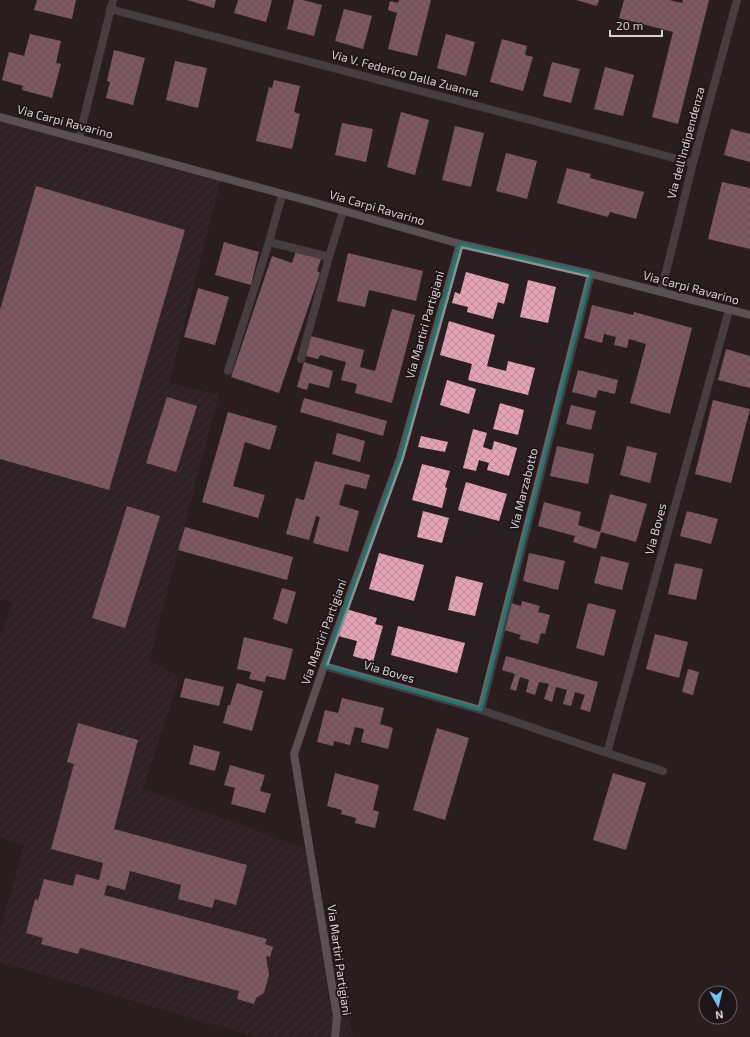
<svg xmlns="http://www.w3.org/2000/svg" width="750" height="1037" font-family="'Exo 2',sans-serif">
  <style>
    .industrial { fill: url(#industrial-furrows) }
    .building { fill: url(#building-cross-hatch) }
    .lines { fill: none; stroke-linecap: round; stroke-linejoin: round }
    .lane { stroke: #6b6567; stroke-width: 8 }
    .street { stroke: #6b6567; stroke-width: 8 }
    .secondary { stroke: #968c8f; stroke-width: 8 }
    .marked { fill: none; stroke: #197a73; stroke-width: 3; stroke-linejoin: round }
    .labels { text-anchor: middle; stroke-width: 4; stroke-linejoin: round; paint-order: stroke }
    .street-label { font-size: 12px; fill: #d7d0d1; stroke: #1f1518 }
  </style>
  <defs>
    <pattern id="industrial-furrows" width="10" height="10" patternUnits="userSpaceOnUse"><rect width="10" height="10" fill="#37262b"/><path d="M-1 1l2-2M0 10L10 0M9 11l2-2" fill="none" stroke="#534449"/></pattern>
    <pattern id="building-cross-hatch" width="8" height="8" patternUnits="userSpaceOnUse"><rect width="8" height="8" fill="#e5a3b7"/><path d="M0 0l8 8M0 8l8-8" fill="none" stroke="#bc8a99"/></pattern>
  </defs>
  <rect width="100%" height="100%" fill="#291e21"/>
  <!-- industrial -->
  <path class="industrial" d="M0,119L221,179L169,383L219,395L149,660L179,678L143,789L310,850L353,1037H256L0,962V932L24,845L0,838V637L13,603L0,599Z"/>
  <!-- building -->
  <path class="building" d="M37,0H76L72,19L34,10Z
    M187,0H216L214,8Z
    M238,0H272L266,22L234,13Z
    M294,0H303L322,5L314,36L287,29Z
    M399,0H431L417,56L388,49L397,13L388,10L390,1L398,3Z
    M576,0H599L597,6Z
    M624,0H669L682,3L683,0H709L678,124L652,117L673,32L619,18Z
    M344,9L372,16L363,49L335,41Z
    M30,34L61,41L56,63L61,64L52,98L22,90L23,86L2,80L9,52L24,56Z
    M446,34L475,42L466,76L437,68Z
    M502,39L527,46L525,55L533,57L523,91L490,82Z
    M114,50L145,58L133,105L106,98L110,82L107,81Z
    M175,61L207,68L198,108L166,100Z
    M552,62L580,69L571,103L543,96Z
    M605,67L634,75L623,116L594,109Z
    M274,80L300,86L294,112L300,114L292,149L256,141L269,87L272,88Z
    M401,112L429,120L415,175L387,167Z
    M342,123L373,129L366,162L335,155Z
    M455,126L484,133L471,187L442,180Z
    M731,129L750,134V162L724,155Z
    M506,153L537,161L527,199L496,191Z
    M567,168L591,174L590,178L644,192L636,219L610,212L608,217L557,203Z
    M722,182L750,188V249L708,239Z
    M36,186L185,230L109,490L0,459V310Z
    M224,242L259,252L251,285L215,275Z
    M296,251L321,259L317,271L320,273L279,393L231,377L272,256L292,263Z
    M348,253L423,271L416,301L369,290L365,307L337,301Z
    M466,272L509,284L504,304L498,302L493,319L467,312L468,307L452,303L455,292L460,294Z
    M528,280L556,287L548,323L520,317Z
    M198,288L229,297L215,345L184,337Z
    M592,305L633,315L634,312L692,328L670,414L630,403L646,344L629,339L627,348L614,345L616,337L604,334L602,343L584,338Z
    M392,309L415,315L392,403L355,393L357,384L341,380L346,362L320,355L318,359L306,356L311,336L364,350L360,367L375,371Z
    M449,321L495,335L487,366L506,371L508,361L535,368L528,395L468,380L472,364L440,355Z
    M726,349L750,356V388L718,380Z
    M304,362L333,371L329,388L309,383L307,390L297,387Z
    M578,370L618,380L615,394L598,390L596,398L572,392Z
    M447,380L476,389L469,414L440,405Z
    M167,397L197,406L176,472L146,463Z
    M304,398L387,421L383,436L300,412Z
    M713,400L750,409L731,483L695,474Z
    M500,403L524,410L518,435L493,429Z
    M571,405L596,411L591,430L566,424Z
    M228,412L277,426L270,450L245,442L233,486L265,495L258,518L202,502Z
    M473,429L487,433L483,447L492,450L494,441L517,448L509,476L487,470L489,463L479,460L476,471L463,468Z
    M337,433L365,441L360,462L332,454Z
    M421,436L448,442L445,452L418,447Z
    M557,446L594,454L588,484L550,476Z
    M627,446L657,453L650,483L620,475Z
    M315,461L370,475L366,489L345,484L339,505L359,511L348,552L313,543L320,517L316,516L309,540L286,534L296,498L304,500Z
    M422,464L450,471L445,487L447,488L442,508L412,500Z
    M466,482L507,494L499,521L458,510Z
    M610,494L647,504L636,542L601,532L596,549L573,542L575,536L538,526L544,502L581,512L578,525L600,532Z
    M127,506L160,516L125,628L92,618Z
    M423,511L449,518L442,543L417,537Z
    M687,511L718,519L711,544L680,536Z
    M185,527L293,557L287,580L178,550Z
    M379,553L424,565L414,601L369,589Z
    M529,553L565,561L558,590L523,581Z
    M601,556L629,563L622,590L594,583Z
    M675,563L703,569L696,600L668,594Z
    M456,576L483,583L475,616L448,610Z
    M282,588L296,592L287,624L273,619Z
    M522,601L540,606L538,612L550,615L545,634L541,633L538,644L519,639L521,635L504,630L511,603L521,606Z
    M588,603L616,610L604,656L576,648Z
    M346,609L377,618L375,624L383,626L373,662L353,656L357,641L338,636Z
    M398,626L465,643L457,673L391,655Z
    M655,634L688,642L679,678L646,669Z
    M244,637L293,649L285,680L266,676L265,682L249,679L251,672L237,669Z
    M506,656L598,682L590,712L580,709L585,695L575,692L571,706L563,704L567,690L556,687L552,702L544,699L549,684L539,682L535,695L526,692L529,680L520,677L516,691L510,689L515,674L502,670Z
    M688,669L699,672L693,695L682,692Z
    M185,678L224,687L219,706L180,697Z
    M237,683L263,691L252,731L223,723L228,705H230Z
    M342,698L384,708L380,724L393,728L388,749L361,742L364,729L355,727L350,745L334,741L333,746L317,742L325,710L338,713Z
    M78,723L138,740L114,829L247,865L236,905L215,899L212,908L178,899L181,885L130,871L125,890L107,885L104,895L267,939L265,944L273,947L270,957L266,956L269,975L264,993L256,998L254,1004L237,999L239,991L80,948L78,954L41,944L43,938L26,933L35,899L38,900L44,879L73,886L76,874L99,880L103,863L51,849L74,764L67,762Z
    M437,728L469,738L445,820L413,810Z
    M194,745L220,752L215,771L189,764Z
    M230,765L265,775L260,791L271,794L265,813L231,804L235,788L224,785Z
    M335,773L379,785L373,810L379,812L375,828L355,823L356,818L341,814L342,810L327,806Z
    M613,773L646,783L626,850L593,840Z"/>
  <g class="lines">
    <!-- lane -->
    <path class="lane" d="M269,242L329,257L301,359
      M329,257L343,211
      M228,371L269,242L282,195"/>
    <!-- street -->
    <path class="street" d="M110,9L693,163
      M79,138L113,0
      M661,292L693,163L737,0
      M324,666L481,710L607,753L663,771
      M481,710L591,274
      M607,753L729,310"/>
    <!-- secondary -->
    <path class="secondary" d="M0,117L316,203L460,244L591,274L750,315
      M335,1037L337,1016L294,754L324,666L400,458L460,244"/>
  </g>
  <!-- marked area -->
  <path d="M0 0H750V1037H0ZM460,244L591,274L481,710L324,666L400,458Z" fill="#291e21" fill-opacity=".55" fill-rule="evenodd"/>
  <path class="marked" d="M460,244L591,274L481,710L324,666L400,458Z"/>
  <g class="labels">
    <!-- street labels -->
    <g class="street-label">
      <text transform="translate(405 74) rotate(15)" y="4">Via V. Federico Dalla Zuanna</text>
      <text transform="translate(65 122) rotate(15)" y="4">Via Carpi Ravarino</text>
      <text transform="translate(686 143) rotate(-75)" y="4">Via dell'Indipendenza</text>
      <text transform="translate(377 208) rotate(16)" y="4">Via Carpi Ravarino</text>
      <text transform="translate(691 288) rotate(15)" y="4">Via Carpi Ravarino</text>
      <text transform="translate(425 325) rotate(-74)" y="4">Via Martiri Partigiani</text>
      <text transform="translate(524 489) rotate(-76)" y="4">Via Marzabotto</text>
      <text transform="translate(656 529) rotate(-75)" y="4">Via Boves</text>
      <text transform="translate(324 632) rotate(-70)" y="4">Via Martiri Partigiani</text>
      <text transform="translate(389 672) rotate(16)" y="4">Via Boves</text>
      <text transform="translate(339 960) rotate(82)" y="4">Via Martiri Partigiani</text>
    </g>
  </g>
  <!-- north arrow -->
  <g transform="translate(718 1005) rotate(172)"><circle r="19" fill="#1f1518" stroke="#696062"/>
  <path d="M0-3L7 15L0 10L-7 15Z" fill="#6fc2f4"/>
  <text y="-6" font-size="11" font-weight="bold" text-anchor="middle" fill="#d7d0d1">N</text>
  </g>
  <!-- scale -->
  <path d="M610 30v6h52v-6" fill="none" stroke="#d7d0d1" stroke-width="2"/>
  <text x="616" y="30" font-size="12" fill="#d7d0d1" stroke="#1f1518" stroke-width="3" paint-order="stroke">20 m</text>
</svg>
